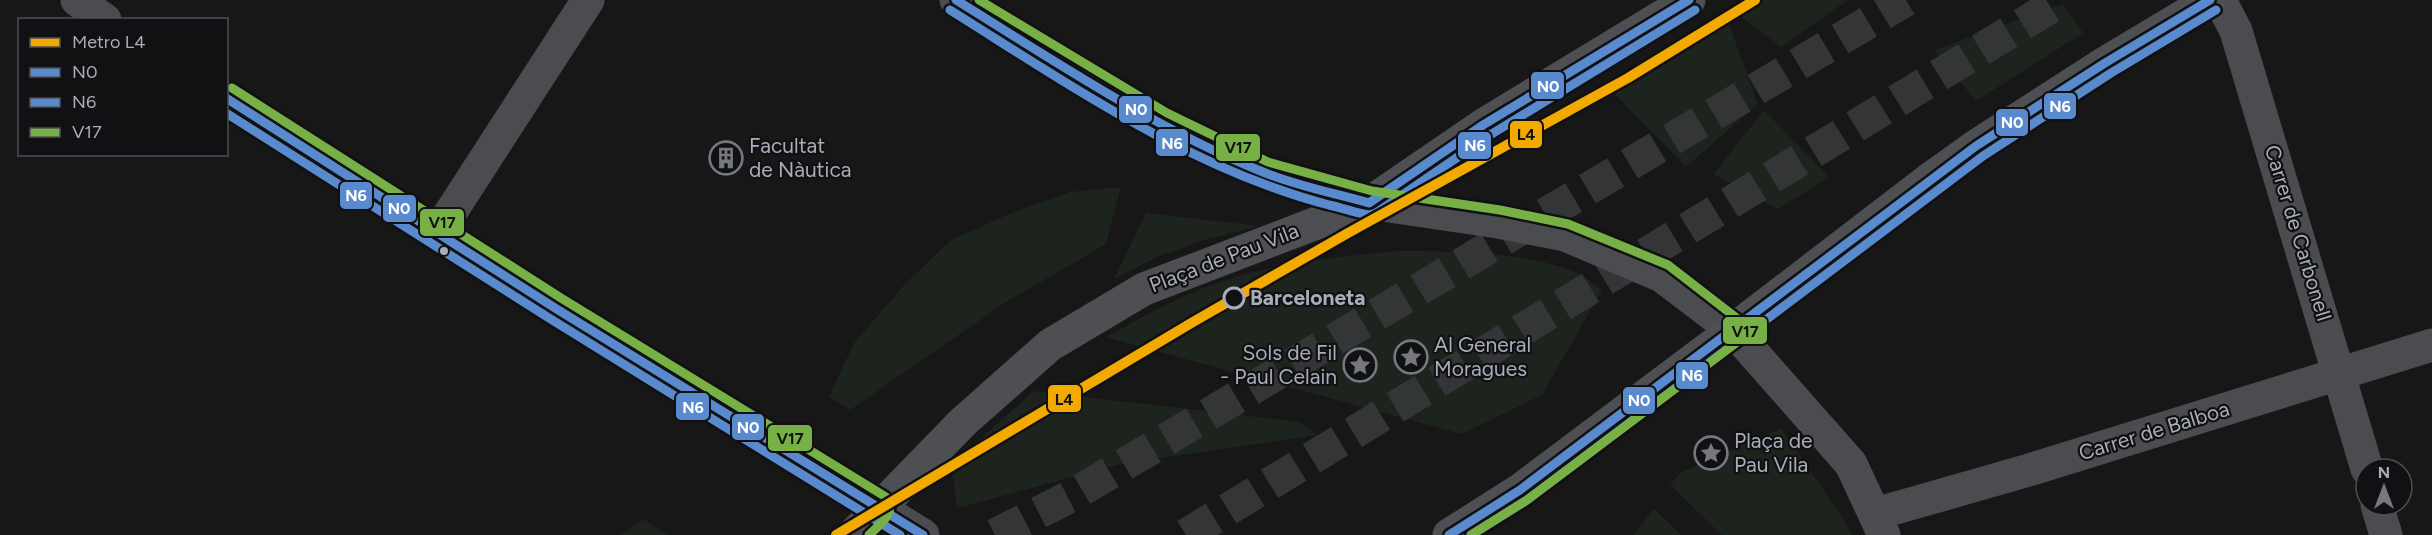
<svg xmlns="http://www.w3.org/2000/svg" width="2432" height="535" font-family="Figtree,sans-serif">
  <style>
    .green { fill: #1d241e }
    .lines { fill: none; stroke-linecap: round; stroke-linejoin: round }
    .highway-tunnel { stroke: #343537; stroke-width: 33; stroke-dasharray: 33 16; stroke-linecap: butt }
    .minor { stroke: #4b4c50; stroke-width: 33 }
    .major { stroke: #4d4f52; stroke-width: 33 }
    .bus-1-casing { stroke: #111113; stroke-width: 14 }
    .bus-2-casing { stroke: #111113; stroke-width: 14 }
    .bus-3-casing { stroke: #111113; stroke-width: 14 }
    .bus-1 { stroke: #588acd; stroke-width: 9 }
    .bus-2 { stroke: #588acd; stroke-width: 9 }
    .bus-3 { stroke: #77b045; stroke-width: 9 }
    .metro-1-casing { stroke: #111113; stroke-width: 15 }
    .metro-1 { stroke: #f2a900; stroke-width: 10 }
    .bus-dot { fill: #a8adb8; stroke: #111113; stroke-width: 2 }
    .stop-dot { fill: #111113; stroke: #a8adb8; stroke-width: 3 }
    .labels { text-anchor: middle; stroke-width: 4.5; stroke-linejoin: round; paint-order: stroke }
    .poi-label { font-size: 21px; fill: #a8adb8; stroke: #111113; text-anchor: start }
    .street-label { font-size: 21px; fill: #a8adb8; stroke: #111113 }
    .stop-label { font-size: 21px; font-weight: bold; fill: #a8adb8; stroke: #111113; text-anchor: start }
    .line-badge { stroke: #111113; stroke-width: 2 }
    .badge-label { font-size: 16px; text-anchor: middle; font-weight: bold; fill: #fff }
    .pale-badge-label { font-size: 16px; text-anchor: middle; font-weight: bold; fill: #111 }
  </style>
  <rect width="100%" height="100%" fill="#171717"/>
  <!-- green -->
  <path class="green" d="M1763,0H1848L1781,47L1739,15Z
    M2063,4L2083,33L1976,101L1934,50Z
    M1728,22L1758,104L1686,167L1612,91Z
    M1764,110L1829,177L1778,209L1714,174Z
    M1121,187L1106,244L1003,304L850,410L829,397L854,343L905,284L950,241L1011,213L1070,192Z
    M1146,213L1259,226L1207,239L1157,257L1114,279Z
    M1395,251C1451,251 1522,251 1575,272C1584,276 1593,284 1602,290L1542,395L1462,434L1105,337C1147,315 1190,290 1235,277C1287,262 1341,257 1395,251Z
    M1034,391L1300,422L1317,435L1121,464L957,508L953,477L963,454Z
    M1781,428L1845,521L1852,535H1722L1670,485L1680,473Z
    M1654,509L1681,535H1633Z
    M643,519L667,535H621Z"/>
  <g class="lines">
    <!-- highway-tunnel -->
    <path class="highway-tunnel" d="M995,535L1071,496L1906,0
      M1186,535L2062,0"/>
    <!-- minor -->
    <path class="minor" d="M77,0L105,20
      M956,0L1161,124L1264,173L1369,203L1498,222L1565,235L1662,276L1733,330L1851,464L1884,535
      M2220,0L2236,31L2367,469
      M226,98L555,308L923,535
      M438,232L588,0
      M2377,505L2386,535
      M1875,514L2029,470L2432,345"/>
    <!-- major -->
    <path class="major" d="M853,535L963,422L1050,345L1144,289L1369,203L1483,125L1689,0
      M1449,535L1520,490L1733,330L1927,181L1976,146L2105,63L2210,0"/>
    <!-- bus-1 casing -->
    <g class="bus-1-casing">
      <path id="bus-1" d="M956,0C1056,62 1154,128 1263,172C1297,186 1334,193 1369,203L1483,125L1689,0
        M226,98L555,308L923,535
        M1449,535L1520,490L1976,146L2105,63L2210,0"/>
    </g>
    <!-- bus-2 casing -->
    <g class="bus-2-casing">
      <path id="bus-2" d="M950,10C1070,85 1191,169 1329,205C1343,208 1356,213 1369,215L1376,213L1490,135L1695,10
        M226,113L549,318L900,535
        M1471,535L1527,500L1983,156L2111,73L2216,10"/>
    </g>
    <!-- bus-3 casing -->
    <g class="bus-3-casing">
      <path id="bus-3" d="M979,0L1167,113L1268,162L1372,191L1500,210L1568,224L1668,265L1743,323L1745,332L1740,340L1527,500L1471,535
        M232,88L561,298L886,497C898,512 879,525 869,535"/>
    </g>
    <!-- bus-1 -->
    <use href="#bus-1" class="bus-1"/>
    <!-- bus-2 -->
    <use href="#bus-2" class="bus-2"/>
    <!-- bus-3 -->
    <use href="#bus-3" class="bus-3"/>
    <!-- metro-1 casing -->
    <g class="metro-1-casing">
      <path id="metro-1" d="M836,535L1193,322L1348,233L1628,78L1755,0"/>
    </g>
    <!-- metro-1 -->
    <use href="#metro-1" class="metro-1"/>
  </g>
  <!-- icons -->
  <defs>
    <g id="building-ring" transform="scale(1.725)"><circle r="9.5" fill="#111113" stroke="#757880" stroke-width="1.5"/><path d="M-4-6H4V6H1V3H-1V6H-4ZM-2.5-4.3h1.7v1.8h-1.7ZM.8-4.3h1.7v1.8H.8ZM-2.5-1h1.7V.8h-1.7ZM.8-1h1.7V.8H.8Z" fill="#757880"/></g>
    <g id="sight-ring" transform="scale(1.725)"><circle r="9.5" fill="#111113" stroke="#757880" stroke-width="1.5"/><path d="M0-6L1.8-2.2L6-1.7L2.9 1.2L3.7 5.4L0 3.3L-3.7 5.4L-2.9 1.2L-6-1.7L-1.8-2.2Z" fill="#757880"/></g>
  </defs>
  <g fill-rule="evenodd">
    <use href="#building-ring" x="726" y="158"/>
    <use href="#sight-ring" x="1411" y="357"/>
    <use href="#sight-ring" x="1360" y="365"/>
    <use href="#sight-ring" x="1711" y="453"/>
  </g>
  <!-- markers -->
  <circle class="bus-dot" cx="444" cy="251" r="5"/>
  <circle class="stop-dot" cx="1234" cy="298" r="10"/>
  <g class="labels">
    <!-- poi labels -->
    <g class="poi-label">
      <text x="749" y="153">Facultat<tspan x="749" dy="24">de Nàutica</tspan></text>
      <text x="1434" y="352">Al General<tspan x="1434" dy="24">Moragues</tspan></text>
      <text x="1337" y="360" text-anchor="end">Sols de Fil<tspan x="1337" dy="24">- Paul Celain</tspan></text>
      <text x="1734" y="448">Plaça de<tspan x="1734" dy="24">Pau Vila</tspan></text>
    </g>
    <!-- street labels -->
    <g class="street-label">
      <text transform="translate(2298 233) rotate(73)" y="7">Carrer de Carbonell</text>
      <text transform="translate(1224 258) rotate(-21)" y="7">Plaça de Pau Vila</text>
      <text transform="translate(2154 431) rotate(-17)" y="7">Carrer de Balboa</text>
    </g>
    <!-- stop labels -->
    <g class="stop-label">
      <text x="1250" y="305">Barceloneta</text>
    </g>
  </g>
  <g class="line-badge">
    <rect x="1530" y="71" width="35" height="29" rx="6" fill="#588acd"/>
    <rect x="2043" y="92" width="34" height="28" rx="6" fill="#588acd"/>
    <rect x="1118" y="95" width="35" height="29" rx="6" fill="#588acd"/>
    <rect x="1995" y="108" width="34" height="29" rx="6" fill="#588acd"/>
    <rect x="1509" y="120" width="34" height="29" rx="6" fill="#f2a900"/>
    <rect x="1155" y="128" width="34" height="29" rx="6" fill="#588acd"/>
    <rect x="1457" y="131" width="35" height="29" rx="6" fill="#588acd"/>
    <rect x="1215" y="133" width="46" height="29" rx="6" fill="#77b045"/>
    <rect x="339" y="181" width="34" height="29" rx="6" fill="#588acd"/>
    <rect x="382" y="194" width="35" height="29" rx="6" fill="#588acd"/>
    <rect x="419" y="208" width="46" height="29" rx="6" fill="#77b045"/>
    <rect x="1722" y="316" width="46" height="29" rx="6" fill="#77b045"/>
    <rect x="1675" y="361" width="34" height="29" rx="6" fill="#588acd"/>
    <rect x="1047" y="384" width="35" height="29" rx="6" fill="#f2a900"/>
    <rect x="1622" y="386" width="34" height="29" rx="6" fill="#588acd"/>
    <rect x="675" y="392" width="35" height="29" rx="6" fill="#588acd"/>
    <rect x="731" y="413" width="34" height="28" rx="6" fill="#588acd"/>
    <rect x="767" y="424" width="46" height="28" rx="6" fill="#77b045"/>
  </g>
  <g class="badge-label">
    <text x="1548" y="92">N0</text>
    <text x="2060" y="112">N6</text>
    <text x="1136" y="115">N0</text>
    <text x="2012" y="128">N0</text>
    <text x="1172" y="149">N6</text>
    <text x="1475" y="151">N6</text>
    <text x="356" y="201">N6</text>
    <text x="399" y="214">N0</text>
    <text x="1692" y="381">N6</text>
    <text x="1639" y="406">N0</text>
    <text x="693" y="413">N6</text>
    <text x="748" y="433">N0</text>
  </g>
  <g class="pale-badge-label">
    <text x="1526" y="140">L4</text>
    <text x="1238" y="153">V17</text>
    <text x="442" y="228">V17</text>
    <text x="1745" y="337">V17</text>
    <text x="1064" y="405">L4</text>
    <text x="790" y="444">V17</text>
  </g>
  <!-- legend -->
  <rect x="18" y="18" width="210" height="138" fill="#111113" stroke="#4d4f55" stroke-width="1.5"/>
  <rect x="30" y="38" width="30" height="9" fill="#f2a900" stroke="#4d4f55" stroke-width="1.5"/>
  <text x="72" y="48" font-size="18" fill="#a8adb8">Metro L4</text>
  <rect x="30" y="68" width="30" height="9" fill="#588acd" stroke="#4d4f55" stroke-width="1.5"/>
  <text x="72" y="78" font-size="18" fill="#a8adb8">N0</text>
  <rect x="30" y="98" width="30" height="9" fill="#588acd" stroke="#4d4f55" stroke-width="1.5"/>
  <text x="72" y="108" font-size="18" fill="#a8adb8">N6</text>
  <rect x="30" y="128" width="30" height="9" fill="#77b045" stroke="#4d4f55" stroke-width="1.5"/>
  <text x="72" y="138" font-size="18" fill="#a8adb8">V17</text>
  <!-- north arrow -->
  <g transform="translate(2384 487)"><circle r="28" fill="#111113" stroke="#4d4f55" stroke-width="1.5"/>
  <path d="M0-4.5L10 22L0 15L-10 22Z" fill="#757880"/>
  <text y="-9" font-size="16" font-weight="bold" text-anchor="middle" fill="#a8adb8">N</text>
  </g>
</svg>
